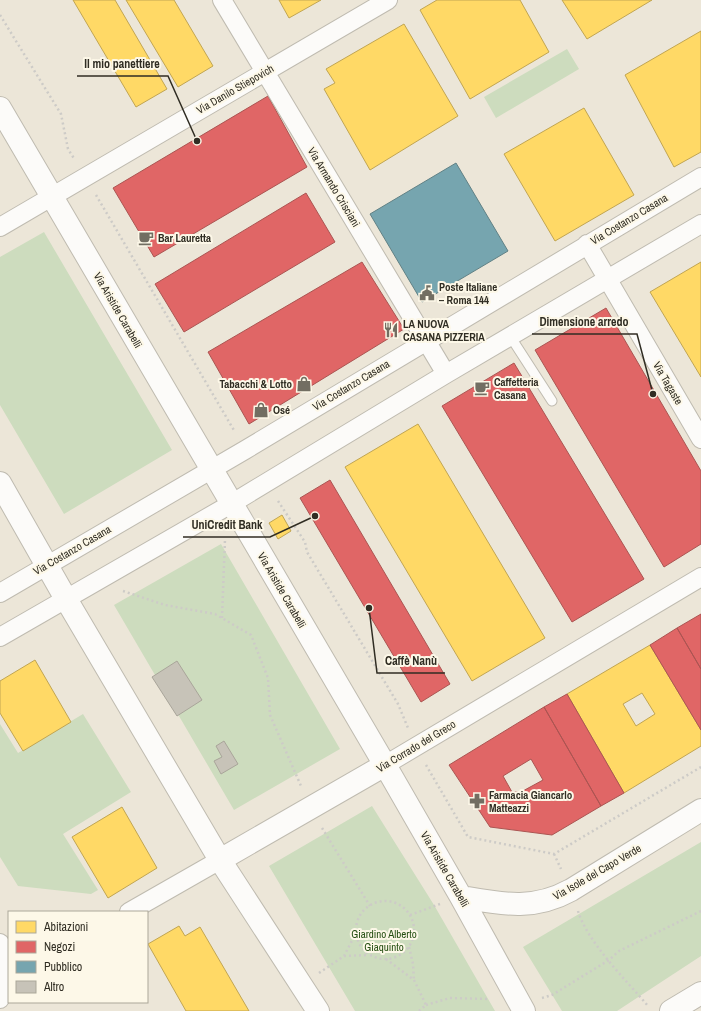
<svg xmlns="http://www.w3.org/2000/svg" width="701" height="1011" font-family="'Archivo Narrow',sans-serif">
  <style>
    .green { fill: #cddcbe }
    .homes { fill: #ffd966; stroke: #c1a552; fill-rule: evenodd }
    .shops { fill: #e06666; stroke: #ab5552; fill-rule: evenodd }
    .public { fill: #76a5af; stroke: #618185 }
    .building { fill: #c7c3b8; stroke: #a9a59a }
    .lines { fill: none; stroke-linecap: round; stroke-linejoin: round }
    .service-casing { stroke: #bfbbb0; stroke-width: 11 }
    .minor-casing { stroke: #bfbbb0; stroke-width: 20 }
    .tertiary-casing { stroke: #bfbbb0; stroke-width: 24 }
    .path { stroke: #cdcbc7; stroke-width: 2.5; stroke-dasharray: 2 3; stroke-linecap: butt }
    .service { stroke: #fcfbf9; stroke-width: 9 }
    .minor { stroke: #fcfbf9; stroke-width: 18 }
    .tertiary { stroke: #fcfbf9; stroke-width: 22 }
    .labels { text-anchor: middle; stroke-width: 4; stroke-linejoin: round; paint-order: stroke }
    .street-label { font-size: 11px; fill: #302d23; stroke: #fdf8e8 }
    .poi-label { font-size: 11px; font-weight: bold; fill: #302d23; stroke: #fdf8e8; text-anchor: start }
    .park-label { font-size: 11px; fill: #244e11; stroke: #fdf8e8 }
    .leader { fill: none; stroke: #302d23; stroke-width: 1.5 }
    .callout-dot { fill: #302d23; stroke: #fdf8e8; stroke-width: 1.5 }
    .callout-label { font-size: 12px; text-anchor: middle; font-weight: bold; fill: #302d23; stroke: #fdf8e8; stroke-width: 4; stroke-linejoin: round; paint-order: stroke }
  </style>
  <rect width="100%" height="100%" fill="#ece6d8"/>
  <!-- green -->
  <path class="green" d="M567,49L579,69L496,118L484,97Z
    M44,232L172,450L64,514L0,405V257Z
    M221,544L340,749L234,810L114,605Z
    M83,714L131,792L63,834L98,890L91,894L18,886L0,857V724L18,753Z
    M372,806L434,905L495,1011H355L269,866Z
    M701,842V956L617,1011H562L523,947Z"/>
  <!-- homes -->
  <path class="homes" d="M73,0H115L167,89L136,107Z
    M126,0H174L213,66L178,87Z
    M279,0H321L289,18Z
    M437,0H520L549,52L470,99L420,10Z
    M562,0H652L587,39Z
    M404,24L458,116L370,170L324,89L335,83L326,69Z
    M701,31V152L674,167L625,75Z
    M584,108L634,195L555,241L504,154Z
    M701,262V377L650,292Z
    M418,424L545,638L472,681L345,467Z
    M282,515L291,531L278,539L269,523Z
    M650,645L701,730V746L624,793L567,694ZM642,693L655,714L636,726L623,704Z
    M35,660L71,722L23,751L0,713V681Z
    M122,807L157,868L108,898L72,837Z
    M179,926L185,936L200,927L249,1011H186L148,944Z"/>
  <!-- shops -->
  <path class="shops" d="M268,96L307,167L154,257L113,188Z
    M306,193L335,242L184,332L155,284Z
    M362,262L404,329L249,424L208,352Z
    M606,308L701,471V544L664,567L535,350Z
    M514,363L644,579L572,622L442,406Z
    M330,480L450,684L421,702L300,498Z
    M701,614V669L677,628Z
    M677,628L701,669V730L650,645Z
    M567,694L624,793L601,806L544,707Z
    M544,707L601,806L552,835L490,827L449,765ZM531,759L543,780L521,792H512L503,776Z"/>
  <!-- public -->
  <path class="public" d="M456,163L508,251L422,302L370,214Z"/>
  <!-- building -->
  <path class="building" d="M177,661L202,700L177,716L152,677Z
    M224,741L238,764L221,774L214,761L222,757L216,746Z"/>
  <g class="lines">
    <!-- service casing -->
    <g class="service-casing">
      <path id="service" d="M510,336L552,401"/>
    </g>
    <!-- minor casing -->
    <g class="minor-casing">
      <path id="minor" d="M222,0L446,374
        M0,227L388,0
        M587,244L701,439
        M0,593L245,450L701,177
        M0,637L231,504L446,374L701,224
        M385,765L701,577
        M129,912L220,860
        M0,943L3,950L0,999"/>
    </g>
    <!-- tertiary casing -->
    <g class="tertiary-casing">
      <path id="tertiary" d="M0,108L385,765L461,897L524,1011
        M0,483L66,599L220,860L318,1011
        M220,860L385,765
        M461,897C502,904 533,911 571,890L701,810
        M671,1011L701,993"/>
    </g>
    <!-- path -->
    <path class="path" d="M0,15L61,114L68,149L75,160
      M96,195L235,432
      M278,501L305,542L307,552L398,704L408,728
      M123,591L165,605L215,614L251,635L268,678L270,715L301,786
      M222,618L225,539
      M426,765L468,837L554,854L701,767
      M322,828L370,906
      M554,854L561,869
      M356 930a29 29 0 1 1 58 0a29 29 0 1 1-58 0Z
      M578,911C588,943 626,980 648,1006
      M410,915L440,904
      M409,947L413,964L414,980
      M344,956L369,955
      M386,959L414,980L426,1005L419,1011
      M319,973L344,956L356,933
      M542,998L552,995L609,960L619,951L701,911
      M426,1005L450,998L490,999"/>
    <!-- service -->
    <use href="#service" class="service"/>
    <!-- minor -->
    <use href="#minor" class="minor"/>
    <!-- tertiary -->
    <use href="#tertiary" class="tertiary"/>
  </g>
  <!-- icons -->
  <defs>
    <g id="cafe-bare" transform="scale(1.2)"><path d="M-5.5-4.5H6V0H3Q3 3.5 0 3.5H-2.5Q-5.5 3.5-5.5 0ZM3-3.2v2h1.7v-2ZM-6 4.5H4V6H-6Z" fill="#726e62" stroke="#fdf8e8" stroke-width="2.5" paint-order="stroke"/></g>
    <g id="civic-bare" transform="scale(1.2)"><path d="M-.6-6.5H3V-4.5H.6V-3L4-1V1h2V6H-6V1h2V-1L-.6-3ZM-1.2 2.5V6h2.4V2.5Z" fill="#726e62" stroke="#fdf8e8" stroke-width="2.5" paint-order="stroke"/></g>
    <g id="restaurant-bare" transform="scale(1.2)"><path d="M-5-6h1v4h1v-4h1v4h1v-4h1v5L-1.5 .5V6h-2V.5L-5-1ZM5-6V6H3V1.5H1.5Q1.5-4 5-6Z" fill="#726e62" stroke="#fdf8e8" stroke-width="2.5" paint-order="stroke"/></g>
    <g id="shop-bare" transform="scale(1.2)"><path d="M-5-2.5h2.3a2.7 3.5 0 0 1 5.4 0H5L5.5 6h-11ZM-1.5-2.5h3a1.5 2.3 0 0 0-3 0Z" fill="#726e62" stroke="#fdf8e8" stroke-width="2.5" paint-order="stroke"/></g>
    <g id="pharmacy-bare" transform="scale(1.2)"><path d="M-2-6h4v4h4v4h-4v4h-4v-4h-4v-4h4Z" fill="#726e62" stroke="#fdf8e8" stroke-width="2.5" paint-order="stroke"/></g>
  </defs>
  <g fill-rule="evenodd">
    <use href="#cafe-bare" x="146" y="238"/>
    <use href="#civic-bare" x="427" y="293"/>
    <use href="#restaurant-bare" x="391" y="330"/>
    <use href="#shop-bare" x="304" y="384"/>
    <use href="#cafe-bare" x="482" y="388"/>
    <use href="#shop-bare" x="261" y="410"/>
    <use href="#pharmacy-bare" x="477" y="801"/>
  </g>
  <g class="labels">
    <!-- street labels -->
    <g class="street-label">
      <text transform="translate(235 89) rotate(-30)" y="4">Via Danilo Stiepovich</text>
      <text transform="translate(334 187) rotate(59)" y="4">Via Armando Crisciani</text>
      <text transform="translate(629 219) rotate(-31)" y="4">Via Costanzo Casana</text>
      <text transform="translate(118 310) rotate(60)" y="4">Via Aristide Carabelli</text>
      <text transform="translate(668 383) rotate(60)" y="4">Via Tagaste</text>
      <text transform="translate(351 385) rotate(-31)" y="4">Via Costanzo Casana</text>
      <text transform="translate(72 550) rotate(-30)" y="4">Via Costanzo Casana</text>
      <text transform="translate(282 590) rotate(60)" y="4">Via Aristide Carabelli</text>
      <text transform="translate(416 746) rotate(-31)" y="4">Via Corrado del Greco</text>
      <text transform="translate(445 869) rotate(60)" y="4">Via Aristide Carabelli</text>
      <text transform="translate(597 872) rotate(-30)" y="4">Via Isole del Capo Verde</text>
    </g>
    <!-- poi labels -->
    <g class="poi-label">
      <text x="158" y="242">Bar Lauretta</text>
      <text x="439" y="291">Poste Italiane<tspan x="439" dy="13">– Roma 144</tspan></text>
      <text x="403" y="328">LA NUOVA<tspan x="403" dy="13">CASANA PIZZERIA</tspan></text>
      <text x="494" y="386">Caffetteria<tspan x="494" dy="13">Casana</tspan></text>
      <text x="292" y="388" text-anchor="end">Tabacchi &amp; Lotto</text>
      <text x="273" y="414">Osé</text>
      <text x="489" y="799">Farmacia Giancarlo<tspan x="489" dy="13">Matteazzi</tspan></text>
    </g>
    <!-- park labels -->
    <g class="park-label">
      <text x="384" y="938">Giardino Alberto<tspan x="384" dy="13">Giaquinto</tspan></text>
    </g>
  </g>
  <!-- callouts -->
  <path class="leader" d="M197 141L168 76H77M653 394L637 334H532M315 516L270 537H183M369 608L377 673H445"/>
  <g class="callout-dot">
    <circle cx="197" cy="141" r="4"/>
    <circle cx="653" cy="394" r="4"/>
    <circle cx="315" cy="516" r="4"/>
    <circle cx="369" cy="608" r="4"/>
  </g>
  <g class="callout-label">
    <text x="122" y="68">Il mio panettiere</text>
    <text x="584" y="326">Dimensione arredo</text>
    <text x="227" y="529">UniCredit Bank</text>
    <text x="411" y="665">Caffè Nanù</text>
  </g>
  <!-- legend -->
  <rect x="8" y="911" width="140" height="92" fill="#fdf8e8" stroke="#aba799"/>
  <rect x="16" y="921" width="20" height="12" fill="#ffd966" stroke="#aba799"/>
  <text x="44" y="931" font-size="12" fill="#302d23">Abitazioni</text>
  <rect x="16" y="941" width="20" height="12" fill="#e06666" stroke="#aba799"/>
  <text x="44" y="951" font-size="12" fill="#302d23">Negozi</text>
  <rect x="16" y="961" width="20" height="12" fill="#76a5af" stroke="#aba799"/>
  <text x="44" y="971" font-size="12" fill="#302d23">Pubblico</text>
  <rect x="16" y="981" width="20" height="12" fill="#c7c3b8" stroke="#aba799"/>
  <text x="44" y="991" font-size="12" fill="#302d23">Altro</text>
</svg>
